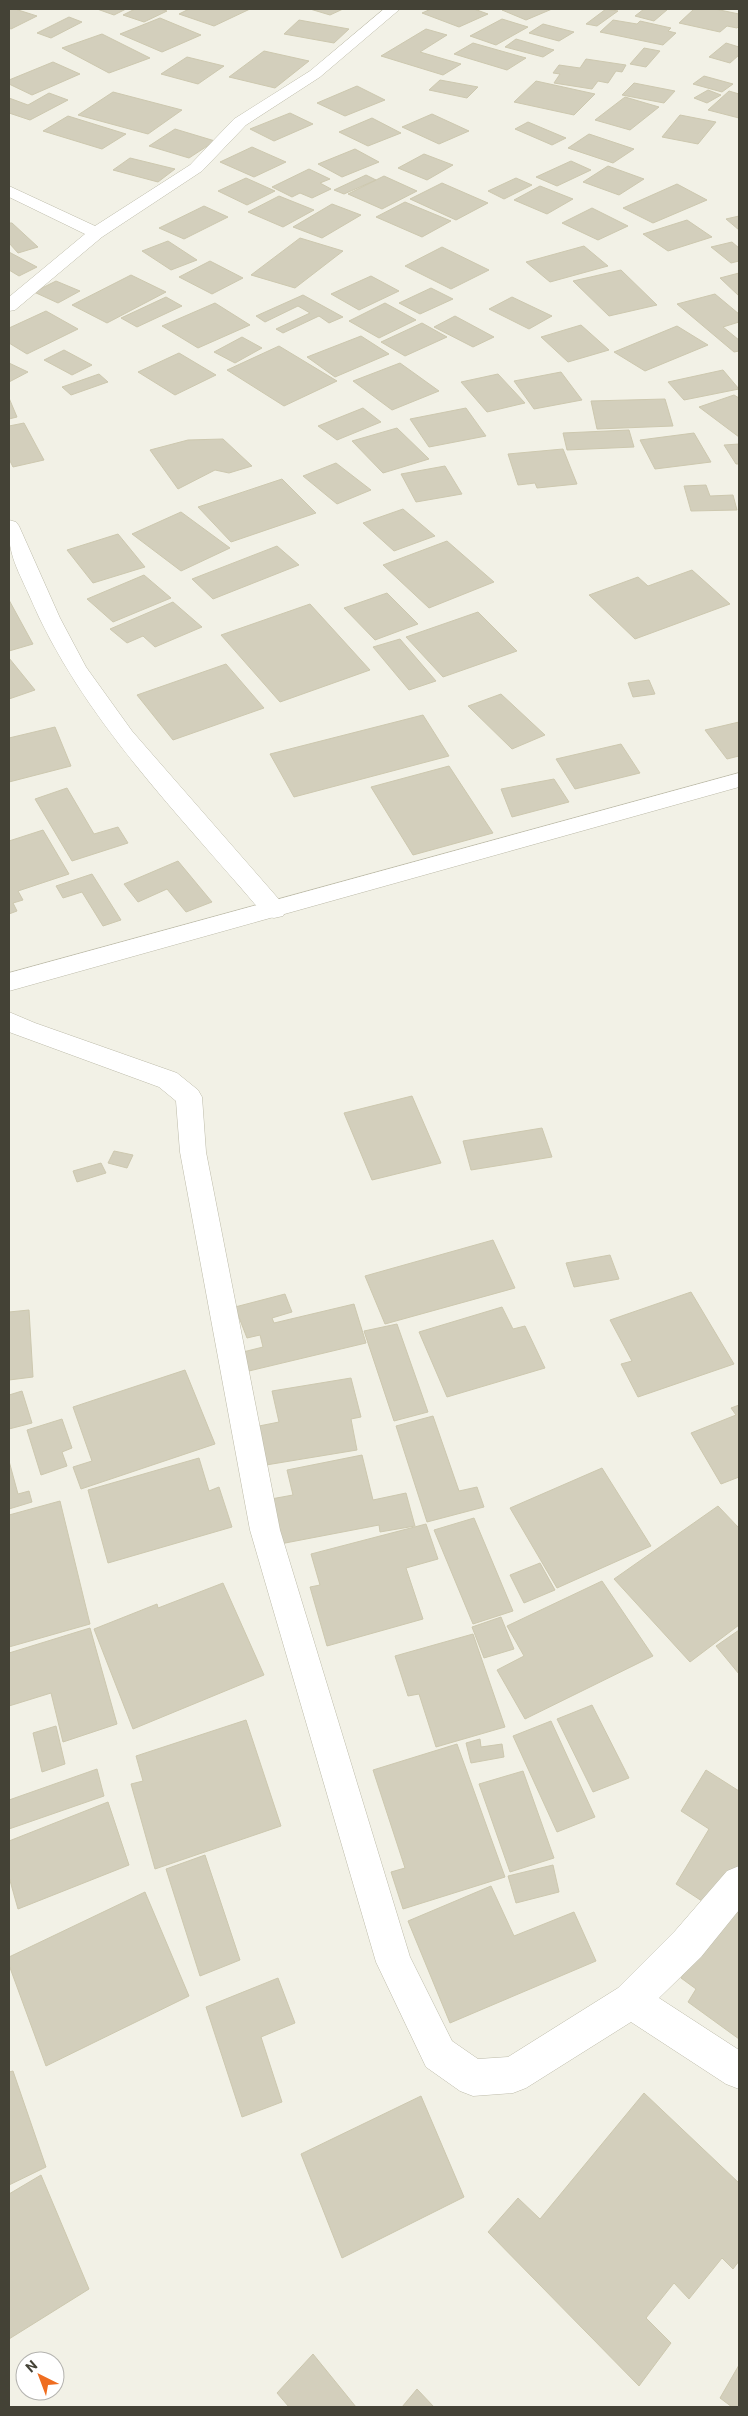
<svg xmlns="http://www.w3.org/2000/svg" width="748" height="2416" font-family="Roboto,sans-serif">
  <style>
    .building { fill: #d3cfbc; stroke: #cdc8af }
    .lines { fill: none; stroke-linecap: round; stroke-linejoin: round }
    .minor-casing { stroke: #bdbba9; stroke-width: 1 }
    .tertiary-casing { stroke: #bdbba9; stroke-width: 1 }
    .minor { fill: #fff; fill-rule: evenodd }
    .tertiary { fill: #fff; fill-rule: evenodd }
  </style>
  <rect width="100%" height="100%" fill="#f2f1e6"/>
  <!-- building -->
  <path class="building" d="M9,9H15L37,16L11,29L9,28Z
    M97,9H126L114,15Z
    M135,9H160L167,11L144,22L123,15Z
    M189,9H250L214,26L179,14Z
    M310,9H343L330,15Z
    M431,9H474L488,14L459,27L422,13Z
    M505,9H552L526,20L502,10Z
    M606,9L618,11L597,26L586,24Z
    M644,9H668L654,21L635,16Z
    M694,9H715L739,14V26L737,28L727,26L720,32L679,23Z
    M69,17L82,22L51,38L37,33Z
    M160,18L201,35L162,52L120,34Z
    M502,19L528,27L496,45L470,36Z
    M299,20L349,29L334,43L284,34Z
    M613,20L637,24L640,21L671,28L668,31L676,33L663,45L600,32Z
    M543,24L574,32L559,41L529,33Z
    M426,29L447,35L420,52L461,64L443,75L381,56Z
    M102,34L150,58L109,73L62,48Z
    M516,39L554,50L543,57L505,47Z
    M473,43L526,58L507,70L454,54Z
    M726,43L739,47V55L730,63L709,57Z
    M644,48L660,51L646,67L630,64Z
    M264,51L309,61L275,88L229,77Z
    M187,57L224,66L198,84L161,74Z
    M586,59L626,65L622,72L616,71L608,83L598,81L592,89L554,83L560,74L553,73L559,65L580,68Z
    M53,62L80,74L32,95L9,84V80Z
    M704,76L733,84L722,92L693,84Z
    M440,80L478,87L467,98L429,90Z
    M536,81L595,94L574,115L514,102Z
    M634,83L675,91L664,103L622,95Z
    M357,86L385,100L345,116L317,103Z
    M708,90L721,95L707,103L694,98Z
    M729,91L739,94V118L708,110Z
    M113,92L182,110L148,134L78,115Z
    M49,93L68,100L30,120L9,113V98L28,105Z
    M625,97L659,107L630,130L595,120Z
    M290,113L313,124L274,141L250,129Z
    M432,114L469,131L439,144L402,127Z
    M680,115L716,122L698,144L662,137Z
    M68,116L126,134L102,149L43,131Z
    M372,118L401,133L368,146L339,132Z
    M528,122L566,138L552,145L515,129Z
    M175,129L215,141L189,158L149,146Z
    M589,134L634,149L613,163L568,148Z
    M252,147L286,162L254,177L220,162Z
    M355,149L379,162L342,177L318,164Z
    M424,154L453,165L427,180L398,168Z
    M130,158L175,169L158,182L113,170Z
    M571,161L591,170L557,186L536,177Z
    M608,166L644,179L619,195L583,182Z
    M309,169L330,179L320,183L331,189L312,198L300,193L292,197L272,187Z
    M366,175L376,180L344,194L334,190Z
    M384,176L417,191L382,209L348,194Z
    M246,178L275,191L247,205L218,191Z
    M516,178L532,185L504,199L488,191Z
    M442,183L488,203L456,220L410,199Z
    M677,184L707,200L653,223L623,208Z
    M540,186L573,199L547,214L514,200Z
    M279,196L314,210L283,227L248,212Z
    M405,202L451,221L422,237L376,217Z
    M332,204L361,215L322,238L293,227Z
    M204,206L228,217L184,239L159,228Z
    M592,208L628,226L598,240L562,223Z
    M739,216V230L726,219Z
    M687,220L712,237L668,251L643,234Z
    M9,223H12L38,247L18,253L9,243Z
    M300,238L343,251L295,288L251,275Z
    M168,241L197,260L171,270L142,251Z
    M732,242L739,248V261L731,263L711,247Z
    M584,246L608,266L550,282L526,262Z
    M442,247L489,270L451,289L405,266Z
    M9,252L37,267L19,276L9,270Z
    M210,261L243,278L212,294L179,277Z
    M621,270L657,305L609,316L573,281Z
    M739,273V296L720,278Z
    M131,275L166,292L107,323L72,305Z
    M371,276L399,291L359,310L331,294Z
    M56,281L80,291L58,303L34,292Z
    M431,288L453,299L420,314L399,303Z
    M715,294L739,314V322L723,327L739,340V351L734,352L677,304Z
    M303,295L343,317L329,323L319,316L283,333L276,329L310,313L298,306L265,322L256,316Z
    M166,297L182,306L137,327L121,318Z
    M512,297L552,316L529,329L489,309Z
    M215,303L250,325L198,348L162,326Z
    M385,303L416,320L379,338L349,321Z
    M46,311L78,329L27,354L9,343V328Z
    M455,316L494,337L473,347L434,327Z
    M422,323L447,337L405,356L381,342Z
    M581,325L609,350L568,362L541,337Z
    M677,326L708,345L645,371L614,352Z
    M361,336L389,354L335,377L307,357Z
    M242,337L262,348L235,363L214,352Z
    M279,346L337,381L284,406L227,370Z
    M64,350L92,365L72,375L44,360Z
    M179,353L216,375L175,395L138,372Z
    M9,363L28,372L9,382Z
    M400,363L439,391L392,410L353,381Z
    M723,370L739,389L684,400L668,382Z
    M561,372L582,400L534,409L514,381Z
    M99,374L108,382L71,395L62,387Z
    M498,374L525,403L487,412L461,382Z
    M734,395L739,398V437L699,407Z
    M9,398L17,417L9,419Z
    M665,399L673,426L597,429L591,401Z
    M363,408L381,422L337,440L318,426Z
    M466,408L486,436L429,447L410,419Z
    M24,423L44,460L13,467L9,459V426Z
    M397,428L429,459L383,473L352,441Z
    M629,430L634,447L567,450L563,433Z
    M694,433L711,462L655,469L640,440Z
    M223,439L252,466L229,473L215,470L178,489L150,450L188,440Z
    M739,444V464H736L724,445Z
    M563,449L577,484L537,488L535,483L518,485L508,454Z
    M336,463L371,490L337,504L303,476Z
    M445,466L462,494L416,502L401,474Z
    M282,479L316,513L231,542L198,507Z
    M706,485L710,496L733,495L737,510L691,511L684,486Z
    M403,509L435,536L394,551L363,523Z
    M181,512L230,548L181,571L132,534Z
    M118,534L145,567L93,583L67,550Z
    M447,541L494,582L429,608L383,565Z
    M277,546L299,565L213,599L192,579Z
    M692,570L730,604L635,639L589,595L638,577L648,586Z
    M144,575L171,598L113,622L87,599Z
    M387,593L418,624L375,640L344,608Z
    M9,600L33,644L9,651Z
    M173,602L202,627L155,647L143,636L127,643L110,629Z
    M310,604L370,670L280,702L221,635Z
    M478,612L517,651L443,677L406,637Z
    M400,639L436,681L409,690L373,647Z
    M9,658L35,690L9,699Z
    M226,664L264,708L173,740L137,695Z
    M649,680L655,694L633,697L628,683Z
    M501,694L545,735L512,749L468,706Z
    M423,715L449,756L294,797L270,754Z
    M739,722V756L727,759L705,730Z
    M55,727L71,766L9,782V738Z
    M621,744L640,773L575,789L556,759Z
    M449,766L493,833L413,855L371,787Z
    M554,779L569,802L512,817L501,789Z
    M67,788L94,834L118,827L128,843L72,861L35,799Z
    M43,830L69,874L18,891L23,900L13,903L17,911L9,914V841Z
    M178,861L212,902L186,912L167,889L138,902L124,884Z
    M92,874L121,920L103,926L82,892L63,898L56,886Z
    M412,1096L441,1163L372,1180L344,1113Z
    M542,1128L552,1157L471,1170L463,1141Z
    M114,1151L133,1155L127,1168L108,1163Z
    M101,1163L106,1173L77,1182L73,1171Z
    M493,1240L515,1288L385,1324L365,1276Z
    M610,1255L619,1279L574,1287L566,1263Z
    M691,1292L734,1364L638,1397L621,1364L632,1361L610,1320Z
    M285,1294L292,1312L272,1318L274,1323L354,1304L366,1343L249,1371L243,1352L263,1347L260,1335L247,1338L235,1307Z
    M502,1307L513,1329L525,1326L545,1368L447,1397L419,1332Z
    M29,1310L33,1377L9,1380V1312Z
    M397,1324L428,1412L394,1421L364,1331Z
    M185,1370L215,1444L81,1489L73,1467L92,1461L73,1407Z
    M351,1378L361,1417L351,1419L357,1450L266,1465L259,1426L279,1422L272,1391Z
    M22,1391L32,1423L9,1429V1395Z
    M739,1405V1477L721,1484L691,1433L736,1415L731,1408Z
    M433,1416L459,1491L477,1487L484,1507L427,1522L396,1426Z
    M62,1419L72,1448L62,1452L67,1466L41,1475L27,1430Z
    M362,1455L373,1500L406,1493L415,1526L380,1532L379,1525L280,1544L271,1499L293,1495L287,1470Z
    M199,1458L209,1491L219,1487L232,1527L108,1563L88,1490Z
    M9,1461L18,1494L29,1491L32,1502L9,1509Z
    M602,1468L651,1546L557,1588L510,1508Z
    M60,1501L90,1624L9,1647V1515Z
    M718,1506L739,1528V1625L690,1662L614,1579Z
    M474,1518L513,1611L473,1624L434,1530Z
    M426,1524L438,1559L406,1568L423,1619L327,1646L310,1587L320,1585L311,1554Z
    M540,1563L555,1590L524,1603L510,1575Z
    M602,1581L653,1656L525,1719L497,1670L524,1656L507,1626Z
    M223,1583L264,1675L133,1729L94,1629L157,1604L158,1608Z
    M501,1617L514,1649L484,1658L472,1627Z
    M90,1628L117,1724L63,1742L51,1693L9,1706V1653Z
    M739,1630V1674L716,1646Z
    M473,1634L505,1727L436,1747L419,1694L408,1696L395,1656Z
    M592,1705L629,1778L593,1792L557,1719Z
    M246,1720L281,1826L155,1869L131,1784L143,1781L136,1756Z
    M551,1721L595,1817L557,1832L513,1736Z
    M56,1726L65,1764L42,1772L33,1733Z
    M480,1739L481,1747L502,1744L504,1757L471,1763L466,1743Z
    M457,1744L505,1877L403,1909L391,1872L405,1868L373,1770Z
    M97,1769L104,1796L9,1829V1800Z
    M706,1770L739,1791V1870L714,1909L676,1884L709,1829L681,1811Z
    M523,1771L554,1858L510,1872L479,1784Z
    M108,1802L129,1865L18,1909L9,1877V1841Z
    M205,1855L240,1960L200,1976L166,1869Z
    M553,1865L559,1892L516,1903L508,1876Z
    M491,1886L514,1936L574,1912L596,1961L450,2023L408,1921Z
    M739,1889V2039L688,2002L696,1989L681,1978Z
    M145,1892L189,1996L46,2066L9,1965V1957Z
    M278,1978L295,2023L261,2037L282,2102L242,2117L206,2007Z
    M13,2071L46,2167L9,2185V2072Z
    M644,2093L739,2183V2261L733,2269L722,2258L689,2299L674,2283L646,2318L671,2343L639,2386L488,2232L518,2198L540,2219Z
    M421,2096L464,2197L342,2258L301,2154Z
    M41,2175L89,2289L9,2339V2194Z
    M313,2354L356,2407H289L277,2393Z
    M739,2365V2407H732L720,2398Z
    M417,2389L434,2407H402Z"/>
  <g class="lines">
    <!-- minor casing -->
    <g class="minor-casing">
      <path id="minor" d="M384,9H400L320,77L246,125L202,171L102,237L15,310L9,311V297L85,234L9,197V186L95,226L190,165L234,119L310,71Z
        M9,520L16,522L19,526L60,618L86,667L132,731L283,904L286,910L283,916L274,918L265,916C180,815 81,718 29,595C16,566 7,552 9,520Z
        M9,1012L35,1023L177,1073L198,1090L202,1097L206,1152L280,1530L410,1957L452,2041L478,2059L508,2057L618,1988L675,1931L727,1871L739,1866V1910L701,1957L659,1998L739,2050V2089L726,2084L631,2022L526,2088L513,2093L473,2096L460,2091L426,2067L376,1962L250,1530L180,1152L176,1101L159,1087L9,1032Z"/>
    </g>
    <!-- tertiary casing -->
    <g class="tertiary-casing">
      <path id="tertiary" d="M739,773V787L9,991V973Z"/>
    </g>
    <!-- minor -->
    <use href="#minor" class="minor"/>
    <!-- tertiary -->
    <use href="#tertiary" class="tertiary"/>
  </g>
  <!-- border -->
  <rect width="748" height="2416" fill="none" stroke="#444236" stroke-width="20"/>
  <!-- north arrow -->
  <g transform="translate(40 2376) rotate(318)"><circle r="24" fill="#ffffff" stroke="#b4b3af"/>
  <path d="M0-4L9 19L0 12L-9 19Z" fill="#ef6d20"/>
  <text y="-8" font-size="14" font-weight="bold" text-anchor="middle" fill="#444236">N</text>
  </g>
</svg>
